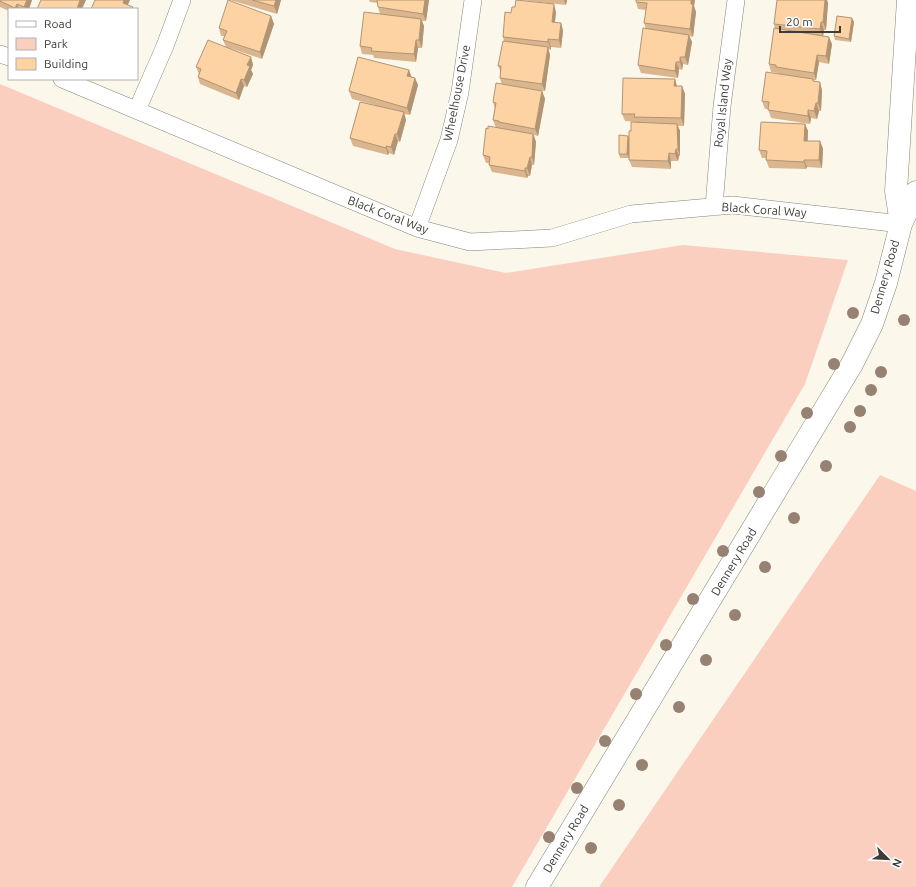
<svg xmlns="http://www.w3.org/2000/svg" width="916" height="887" font-family="Ubuntu,sans-serif">
  <style>
    .green { fill: #facfc0 }
    .lines { fill: none; stroke-linecap: round; stroke-linejoin: round }
    .street-casing { stroke: #858378; stroke-width: 18 }
    .secondary-casing { stroke: #858378; stroke-width: 23 }
    .street { stroke: #fff; stroke-width: 17 }
    .secondary { stroke: #fff; stroke-width: 22 }
    .tree { fill: #978173 }
    .wall { fill: #dab58d }
    .shaded-wall { fill: #b19473 }
    .building { fill: #fdd3a4; stroke: #b19473 }
    .labels { text-anchor: middle; stroke-width: 4; stroke-linejoin: round; paint-order: stroke }
    .street-label { font-size: 12px; fill: #3d3c37; stroke: #fff }
  </style>
  <rect width="100%" height="100%" fill="#fbf8eb"/>
  <!-- green -->
  <path class="green" d="M0,84L395,249L506,273L683,245L848,260L805,384L512,887H0Z
    M880,475L916,491V887H599Z"/>
  <g class="lines">
    <!-- street casing -->
    <g class="street-casing">
      <path id="street" d="M0,54L9,57
        M62,79L417,228L470,242L552,238L631,214L733,205L901,224
        M137,110L165,46L182,0
        M714,207L722,106L736,0
        M417,228L449,140L460,92L473,0"/>
    </g>
    <!-- secondary casing -->
    <g class="secondary-casing">
      <path id="secondary" d="M901,224L896,191L908,0
        M537,887L852,364L872,324L886,283L901,224L916,192"/>
    </g>
    <!-- street -->
    <use href="#street" class="street"/>
    <!-- secondary -->
    <use href="#secondary" class="secondary"/>
  </g>
  <!-- trees -->
  <g class="tree">
    <circle cx="853" cy="313" r="6"/>
    <circle cx="904" cy="320" r="6"/>
    <circle cx="834" cy="364" r="6"/>
    <circle cx="881" cy="372" r="6"/>
    <circle cx="871" cy="390" r="6"/>
    <circle cx="860" cy="411" r="6"/>
    <circle cx="807" cy="413" r="6"/>
    <circle cx="850" cy="427" r="6"/>
    <circle cx="781" cy="456" r="6"/>
    <circle cx="826" cy="466" r="6"/>
    <circle cx="759" cy="492" r="6"/>
    <circle cx="794" cy="518" r="6"/>
    <circle cx="723" cy="551" r="6"/>
    <circle cx="765" cy="567" r="6"/>
    <circle cx="693" cy="599" r="6"/>
    <circle cx="735" cy="615" r="6"/>
    <circle cx="666" cy="645" r="6"/>
    <circle cx="706" cy="660" r="6"/>
    <circle cx="636" cy="694" r="6"/>
    <circle cx="679" cy="707" r="6"/>
    <circle cx="605" cy="741" r="6"/>
    <circle cx="642" cy="765" r="6"/>
    <circle cx="577" cy="788" r="6"/>
    <circle cx="619" cy="805" r="6"/>
    <circle cx="549" cy="837" r="6"/>
    <circle cx="591" cy="848" r="6"/>
  </g>
  <!-- wall -->
  <path class="wall" d="M0,0H32L29,9H9V11L0,7Z
    M230,0H281L277,14Z
    M369,0H429L426,21H422L424,26L422,48H418L416,62L374,58L373,55L362,54L360,46L380,14L378,7V3L370,2Z
    M521,0H567L566,5Z
    M636,0H695L694,6L696,12L693,37L689,36L692,42L688,65L683,64L682,70L679,69L678,78L641,73L638,65L646,29L644,23L646,10L638,9L636,2Z
    M777,0H827L828,3L826,30H824L823,36L832,44L829,64L819,62L816,80H814V82L822,90L821,111H819L817,119L811,118L810,124L771,118L768,109H765L762,101L779,74L778,73L771,72L769,64L775,28L774,24Z
    M556,12L555,22L561,23L563,31L561,48L551,47V50L548,49L550,55L545,91L526,89L542,91L545,99L538,136L534,135L536,142L534,165H532L530,176H528L527,178L492,172L489,165V163H486L483,155L488,129L496,128L493,120L495,109L493,102L502,85L500,78L501,72L498,66L504,41L503,37L511,13Z
    M271,16L274,24L262,59L227,47L251,57L253,65L251,70L253,74L247,87L244,86L239,100L200,84L198,77L199,74L196,67L226,47L223,40L224,36H221L219,28Z
    M854,22L851,42L835,40L834,36Z
    M409,70L411,77L415,78L418,85L410,115L404,114L406,120L400,142L398,141L394,155L389,153L388,155L353,146L350,138L375,105L352,99L349,91Z
    M675,79L677,86H682L685,94L684,126H678L680,131V156H679L678,161H671V169L632,167L629,160V151V158H620L619,154L629,137L631,131L636,122L625,121L622,114Z
    M805,124L808,131V141H820L823,149L822,168L807,167L806,169L769,168L766,160V158H762L759,150Z"/>
  <!-- shaded-wall -->
  <path class="shaded-wall" d="M27,0H32L29,9H25L24,7Z
    M80,0H86L82,9H77Z
    M124,0H130L126,9L123,3Z
    M276,0H281L277,14L274,6Z
    M425,0H429L426,21L423,14Z
    M564,0H567L566,5Z
    M691,0H695L694,6L696,12L693,37L690,29Z
    M825,0H827L828,3L826,30L823,22Z
    M17,4L19,9H16L15,8Z
    M554,4L556,12L554,30L552,22Z
    M271,16L274,24L262,59L260,52Z
    M852,18L854,22L851,42L849,39Z
    M421,19L424,26L422,48L419,40Z
    M821,22L824,30L823,37L820,29Z
    M561,23L563,31L561,48L559,40Z
    M689,35L692,42L688,65L685,57Z
    M829,37L832,44L829,64L826,56Z
    M548,39L551,47V50L548,42Z
    M416,40L418,48L416,62L414,54Z
    M548,47L550,55L545,91L542,84Z
    M817,55L819,62L816,80L814,73Z
    M251,57L253,65L251,70L253,74L247,87L244,80L247,65Z
    M680,57L683,64L682,70L680,62Z
    M676,62L679,69L678,78L675,71Z
    M409,70L412,78L407,76Z
    M415,78L418,85L410,115L407,108Z
    M241,79L244,86L239,100L236,93Z
    M675,79L677,87L674,86Z
    M820,82L822,90L821,111L818,103Z
    M682,86L685,94L684,126L681,118Z
    M542,91L545,99L538,136L535,129Z
    M816,103L819,111L817,119L814,111Z
    M808,110L811,118L810,124L808,116Z
    M404,112L406,120L400,142L397,134Z
    M677,124L680,131V156L678,149Z
    M805,124L808,131L807,148L804,141Z
    M395,134L398,141L394,155L391,147Z
    M533,134L536,142L534,165L532,157Z
    M628,136L630,140L629,158L627,154Z
    M820,141L823,149L822,168L819,160Z
    M386,146L389,153L388,155L386,148Z
    M676,149L679,156L678,161L675,154Z
    M669,153L671,161V169L668,161Z
    M530,157L532,165L530,176L527,168Z
    M804,160L807,167L806,169L804,162Z
    M525,168L528,176L527,178L525,171Z"/>
  <!-- building -->
  <path class="building" d="M0,0H27L24,7L17,4L15,8L0,1Z
    M41,0H80L77,9H37Z
    M95,0H124L123,3L133,7L132,9H91Z
    M228,0L271,16L260,52L223,40L227,31L219,28Z
    M252,0H276L274,6Z
    M377,0H425L423,14L378,7Z
    M516,0L554,4L552,22L561,23L559,40L548,39V42L503,37L505,12L511,13L512,7H515Z
    M636,0H691V4H693L690,29L644,23L647,3L636,2Z
    M777,0H825L823,22H821L820,29L774,24Z
    M364,12L421,19L419,40H416L414,54L371,51L372,48L360,46Z
    M837,16L852,18L849,39L834,36Z
    M643,28L689,35L685,57H680V62H676L675,71L638,65Z
    M774,28L829,37L826,56L817,55L814,73L776,67V65L769,64Z
    M208,40L251,57L247,65L250,66L244,80L241,79L236,93L198,77L201,69L196,67Z
    M503,41L548,47L542,84L500,78L501,66H498Z
    M358,57L409,70L407,76L415,78L407,108L349,91Z
    M766,72L813,79V81L820,82L818,103H816L814,111L808,110V116L768,110L769,102L762,101Z
    M623,78L675,79L674,86H682L681,118L634,117L635,114H622Z
    M496,83L542,91L535,129L499,122V121L493,120L496,103L493,102Z
    M360,102L404,112L397,134H395L391,147L386,146V148L350,138Z
    M631,122L677,124L678,149H676L675,154L669,153L668,161L629,160V131H631Z
    M761,122L805,124L804,141H820L819,160H804V162L766,160L767,151L759,150Z
    M488,126L533,134L532,157H530L527,168H525V171L489,165L490,157L483,155L486,128L488,129Z
    M619,135L628,136L627,154H619Z"/>
  <g class="labels">
    <!-- street labels -->
    <g class="street-label">
      <text transform="translate(457 93) rotate(-79)" y="4">Wheelhouse Drive</text>
      <text transform="translate(723 103) rotate(-84)" y="4">Royal Island Way</text>
      <text transform="translate(764 210) rotate(4)" y="4">Black Coral Way</text>
      <text transform="translate(388 215) rotate(21)" y="4">Black Coral Way</text>
      <text transform="translate(885 277) rotate(-74)" y="4">Dennery Road</text>
      <text transform="translate(734 562) rotate(-59)" y="4">Dennery Road</text>
      <text transform="translate(566 839) rotate(-59)" y="4">Dennery Road</text>
    </g>
  </g>
  <!-- legend -->
  <rect x="8" y="8" width="130" height="72" fill="#ffffff" stroke="#b1b1af"/>
  <rect x="16" y="21" width="20" height="6" fill="#ffffff" stroke="#b1b1af"/>
  <text x="44" y="28" font-size="12" fill="#3d3c37">Road</text>
  <rect x="16" y="38" width="20" height="12" fill="#facfc0" stroke="#b1b1af"/>
  <text x="44" y="48" font-size="12" fill="#3d3c37">Park</text>
  <rect x="16" y="58" width="20" height="12" fill="#fdd3a4" stroke="#b1b1af"/>
  <text x="44" y="68" font-size="12" fill="#3d3c37">Building</text>
  <!-- north arrow -->
  <g transform="translate(888 859) rotate(114)" stroke="#ffffff" stroke-width="3" paint-order="stroke">
  <path d="M0-3L7 15L0 10L-7 15Z" fill="#3d3c37"/>
  <text y="-6" font-size="11" font-weight="bold" text-anchor="middle" fill="#3d3c37">N</text>
  </g>
  <!-- scale -->
  <path d="M780 26v6h60v-6" fill="none" stroke="#3d3c37" stroke-width="2"/>
  <text x="786" y="26" font-size="12" fill="#3d3c37" stroke="#ffffff" stroke-width="3" paint-order="stroke">20 m</text>
</svg>
